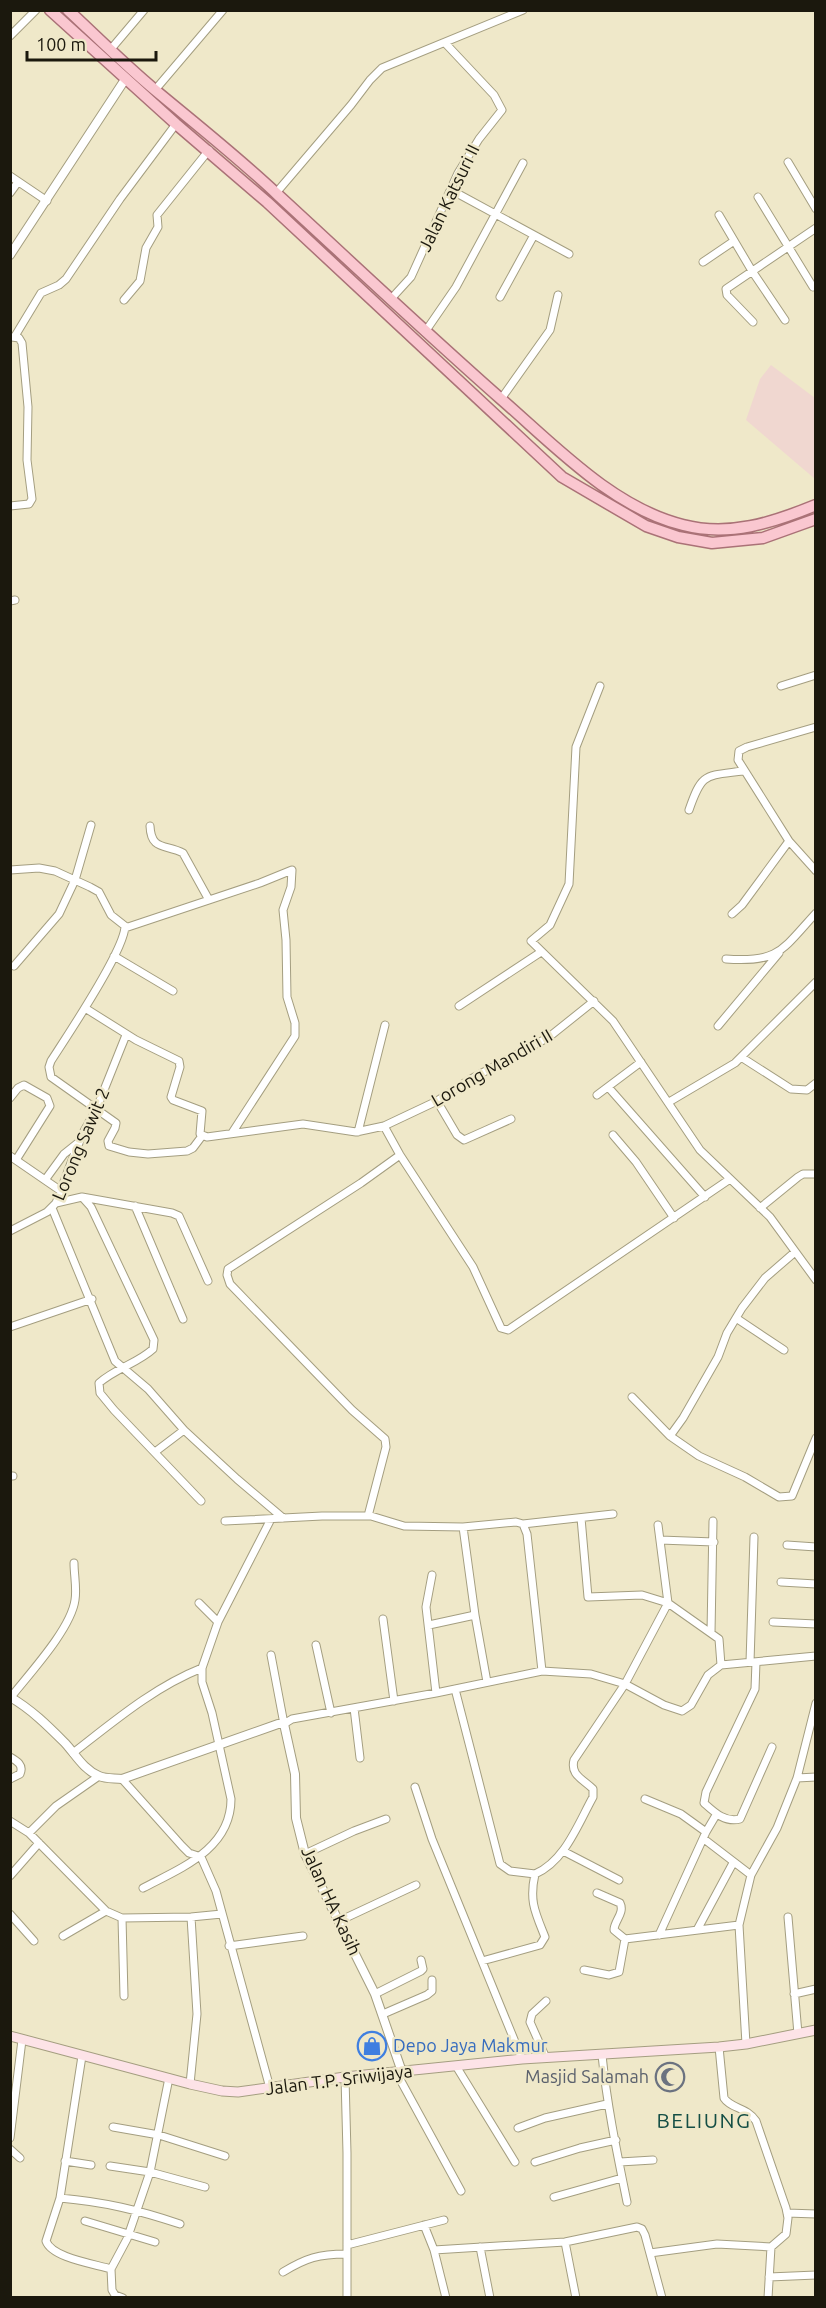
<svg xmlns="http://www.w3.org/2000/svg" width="826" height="2308" font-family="Ubuntu,sans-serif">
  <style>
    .commercial { fill: #f0d7d0 }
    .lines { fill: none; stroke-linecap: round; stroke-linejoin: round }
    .minor-casing { stroke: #a49e80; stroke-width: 9 }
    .tertiary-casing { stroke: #a49e80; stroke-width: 10 }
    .secondary-casing { stroke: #a49e80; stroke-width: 11 }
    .primary-casing { stroke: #aa7277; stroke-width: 13 }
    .minor { stroke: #fff; stroke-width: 7 }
    .tertiary { stroke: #fff; stroke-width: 8 }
    .secondary { stroke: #fde3e7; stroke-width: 9 }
    .primary { stroke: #fac7d0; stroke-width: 10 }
    .labels { text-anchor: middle; stroke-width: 5; stroke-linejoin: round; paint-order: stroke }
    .street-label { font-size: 18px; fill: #1b180d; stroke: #efe8c9 }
    .shop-label { font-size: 18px; fill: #366cbe; stroke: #efe8c9; text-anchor: start }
    .worship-label { font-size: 18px; fill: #5b616d; stroke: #efe8c9; text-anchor: end }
    .quarter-label { font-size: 21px; letter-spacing: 1.5px; fill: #144e45; stroke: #efe8c9 }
  </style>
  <rect width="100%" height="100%" fill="#efe8c9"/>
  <!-- commercial -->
  <path class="commercial" d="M771,365L815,398V479L746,420L760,379Z"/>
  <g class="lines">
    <!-- minor casing -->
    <g class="minor-casing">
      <path id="minor" d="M10,36L36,10
        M111,49L144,10
        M155,90L223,10
        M788,162L816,209
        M10,176L47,201
        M451,190L569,254
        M10,193L18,182
        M276,193L351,105L370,80L382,68L523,10
        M758,197L813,287
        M719,215L752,271L785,320
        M703,262L734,241
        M500,297L534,235
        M124,300L140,281L146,248L158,227L157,215L209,150
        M390,300L411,277L458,173L479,139L502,110L494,95L446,44
        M753,322L727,295L726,289L816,228
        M425,332L456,287L523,163
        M15,336L41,293L59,285L66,279L120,199L176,124
        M501,399L550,330L558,295
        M10,506L29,504L32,499L27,460L28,407L22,343L19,338L12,337
        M10,601L15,600
        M600,686L576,747L569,884L550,925L531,941L613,1021L700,1150L770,1217L816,1280
        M781,686L816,675
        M816,727L747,747L739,751L738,760L789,841L816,871
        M689,810C702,772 705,776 743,771
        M10,870L39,868L55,871L90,887L99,892L111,915L125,926C125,950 67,1036 51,1061L49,1067L51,1077L116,1123L115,1128L108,1141L109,1146L129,1152L148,1154L187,1151L193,1148L202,1136
        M209,900L260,883L292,870L291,887L283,910L286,940L287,997L295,1023V1036L232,1133
        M732,914L742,905L789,841
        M125,928L209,900L183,853C166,844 151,851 150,826
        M114,956L173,991
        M726,959C779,963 782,950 816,913
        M14,966L59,914L75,880L91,825
        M459,1006L541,952
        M85,1008L136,1040L179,1061L180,1067L171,1097L173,1100L202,1111L200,1134L207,1137L303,1124L356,1132L384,1126L437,1101L469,1080L549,1037L594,1001
        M718,1026L779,953
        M741,1057L791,1089L807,1090L816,1083
        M609,1088L705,1197
        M597,1095L641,1062
        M10,1098L18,1088L24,1085L47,1098L50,1106L16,1160
        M437,1101L457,1135L464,1140L511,1119
        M669,1102L735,1063L816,982
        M384,1126L400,1155L473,1267L501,1328L508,1330L730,1179
        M358,1132L385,1025
        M613,1135L636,1162L674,1218
        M10,1156L61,1191
        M45,1180L64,1154L79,1142
        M82,1197L172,1213L179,1216L208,1281
        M56,1203L82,1197L91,1207L154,1340L153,1349C138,1363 116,1368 99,1383L100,1393L114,1410L201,1501
        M135,1206L183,1319
        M52,1208L115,1361L148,1389L184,1430L237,1479L283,1518
        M760,1208L798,1177L803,1174H816
        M10,1231L47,1212L56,1203L72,1160L84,1131L96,1110L126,1035
        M795,1252L765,1278L742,1308L727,1333L718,1357L683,1418L670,1436L699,1456L745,1477L779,1497L792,1496L816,1438
        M736,1318L784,1350
        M10,1327L92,1299
        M632,1397L670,1436
        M155,1452L184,1430
        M10,1476H13
        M368,1516L386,1447L385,1439L352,1410L230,1284L227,1275L228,1269L361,1183L400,1155
        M225,1521L322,1516H371L404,1526L463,1527L516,1522L523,1524L527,1534L542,1671
        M523,1524L613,1514
        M658,1525L668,1603L719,1639L721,1665
        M463,1527L475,1615L487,1682
        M660,1540L714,1542
        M787,1545L816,1547
        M432,1575L426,1607L436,1693
        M781,1582L816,1584
        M383,1619L394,1701
        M218,1622L271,1519
        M773,1622L816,1624
        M429,1625L475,1615
        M711,1633L713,1521
        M316,1645L331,1713
        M271,1655L284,1724L292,1719L436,1693L542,1671L591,1674L625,1684L664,1705L682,1711L691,1705L708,1675L721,1665L816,1656
        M750,1662L754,1537
        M756,1662L755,1689L706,1792L704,1803C714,1812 725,1823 740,1819L772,1747
        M455,1689L500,1864L510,1871L535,1874
        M11,1697C29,1674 71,1629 75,1600C77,1588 74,1575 74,1563
        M354,1708L360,1758
        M73,1753C113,1722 154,1687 202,1668
        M10,1757C17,1761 24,1765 20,1774L10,1779
        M797,1778L816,1777
        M122,1779L182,1846L189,1853L201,1857L216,1891L270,2088
        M415,1787L432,1839L522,2059
        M645,1799L681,1814L706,1832
        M10,1821L29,1833L106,1911L122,1918L191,1917L222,1914
        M29,1833L56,1806L99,1776
        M704,1839L751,1875
        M563,1851L619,1880
        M305,1854L354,1831L386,1819
        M10,1876L39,1843
        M143,1888C181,1868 231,1849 231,1799L212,1713L202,1682V1668L218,1622L199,1603
        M597,1893L620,1903C625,1913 614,1921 614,1930L625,1939L739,1925
        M10,1914L34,1941
        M788,1917L798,2034
        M122,1918L124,1996
        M339,1921L416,1885
        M697,1930L733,1863
        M659,1935L706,1832L716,1815
        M63,1936L106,1911
        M229,1946L303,1936
        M482,1961L540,1945L545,1937C535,1912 529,1901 535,1874C565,1861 578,1824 593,1797V1789C583,1779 570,1775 574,1760L625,1684L668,1603L642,1595L588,1597L581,1518
        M584,1970L609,1975L619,1972L625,1939
        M375,1994L421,1971L423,1969L421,1960
        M794,1994L816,1989
        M383,2014L427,1995L432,1991V1980
        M746,2044L739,1925L751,1875L777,1828L797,1778L816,1703
        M602,2055C607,2105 617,2153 627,2202
        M82,2056L60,2198L46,2241C52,2258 95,2264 111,2269
        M546,2058L530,2022L532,2014L546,2001
        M456,2066L515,2162
        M396,2072L461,2191
        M345,2077L347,2153V2298
        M190,2084L197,2014L191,1917
        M113,2127L159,2135L225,2156
        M518,2128L545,2118L607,2104
        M10,2138L22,2040
        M10,2149L20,2158
        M65,2161L91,2165
        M535,2162L580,2148L616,2140
        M620,2162L653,2160
        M110,2166L150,2172L205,2187
        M554,2197L622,2178
        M60,2198C105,2202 138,2210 180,2224
        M787,2213L816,2214
        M85,2221L155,2242
        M424,2225L434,2250L446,2298
        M565,2242L576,2298
        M347,2245L444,2220
        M480,2247L490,2298
        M434,2250L565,2242L637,2227L642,2229L645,2235L662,2298
        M650,2253L717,2244L771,2247L786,2234L788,2218L786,2208L756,2121C747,2107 731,2109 724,2098L719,2047
        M283,2272C306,2258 319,2254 346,2254
        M769,2277L816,2275
        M123,2298L115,2295L112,2290L111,2269L127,2239L150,2172L169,2078
        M768,2298L771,2247"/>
    </g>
    <!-- tertiary casing -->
    <g class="tertiary-casing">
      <path id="tertiary" d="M10,255L126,78
        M10,1697C31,1709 48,1726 65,1743C76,1755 83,1769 99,1776C106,1779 114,1778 122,1779L278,1724H284L295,1774L296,1818L305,1854L375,1994L402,2072"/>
    </g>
    <!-- secondary casing -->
    <g class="secondary-casing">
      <path id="secondary" d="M10,2036L190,2084L222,2091L238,2092L345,2077L522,2059L719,2047L746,2044L816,2030"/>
    </g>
    <!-- primary casing -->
    <g class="primary-casing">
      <path id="primary" d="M50,10L176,124L267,202L562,477L646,526L678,537L712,543L763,538L816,519
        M68,10C97,37 125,65 155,90C197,125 239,158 278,195C352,263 426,333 501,399C554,445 613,508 683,525C729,537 772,523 816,505"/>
    </g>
    <!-- minor -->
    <use href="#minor" class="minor"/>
    <!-- tertiary -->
    <use href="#tertiary" class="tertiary"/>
    <!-- secondary -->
    <use href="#secondary" class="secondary"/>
    <!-- primary -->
    <use href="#primary" class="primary"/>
  </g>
  <!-- icons -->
  <defs>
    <g id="shop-ring" transform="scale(1.5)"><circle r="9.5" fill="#efe8c9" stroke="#3f7fe0" stroke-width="1.5"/><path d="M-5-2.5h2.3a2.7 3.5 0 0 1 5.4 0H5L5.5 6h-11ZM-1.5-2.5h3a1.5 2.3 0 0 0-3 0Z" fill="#3f7fe0"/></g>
    <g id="mosque-ring" transform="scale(1.5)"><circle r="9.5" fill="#efe8c9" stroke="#6b7280" stroke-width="1.5"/><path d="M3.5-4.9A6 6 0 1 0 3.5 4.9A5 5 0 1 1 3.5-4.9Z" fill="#6b7280"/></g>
  </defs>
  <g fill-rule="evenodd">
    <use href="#shop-ring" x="372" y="2046"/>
    <use href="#mosque-ring" x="670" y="2077"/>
  </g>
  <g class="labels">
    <!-- street labels -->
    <g class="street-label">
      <text transform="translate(449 198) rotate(-64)" y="6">Jalan Katsuri II</text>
      <text transform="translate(492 1068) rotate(-30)" y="6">Lorong Mandiri II</text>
      <text transform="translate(81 1144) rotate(-67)" y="6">Lorong Sawit 2</text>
      <text transform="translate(331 1901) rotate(65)" y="6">Jalan HA Kasih</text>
      <text transform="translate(339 2080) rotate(-7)" y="6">Jalan T.P. Sriwijaya</text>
    </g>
    <!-- shop labels -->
    <g class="shop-label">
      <text x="393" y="2052">Depo Jaya Makmur</text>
    </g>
    <!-- worship labels -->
    <g class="worship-label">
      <text x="649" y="2083">Masjid Salamah</text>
    </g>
    <!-- quarter labels -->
    <g class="quarter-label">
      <text x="704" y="2128">BELIUNG</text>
    </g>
  </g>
  <!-- border -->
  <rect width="826" height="2308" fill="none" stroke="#1b180d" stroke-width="24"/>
  <!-- scale -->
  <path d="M27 51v9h129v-9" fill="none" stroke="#1b180d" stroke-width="3"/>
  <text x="36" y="51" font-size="18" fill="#1b180d" stroke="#efe8c9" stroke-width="4.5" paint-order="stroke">100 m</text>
</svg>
